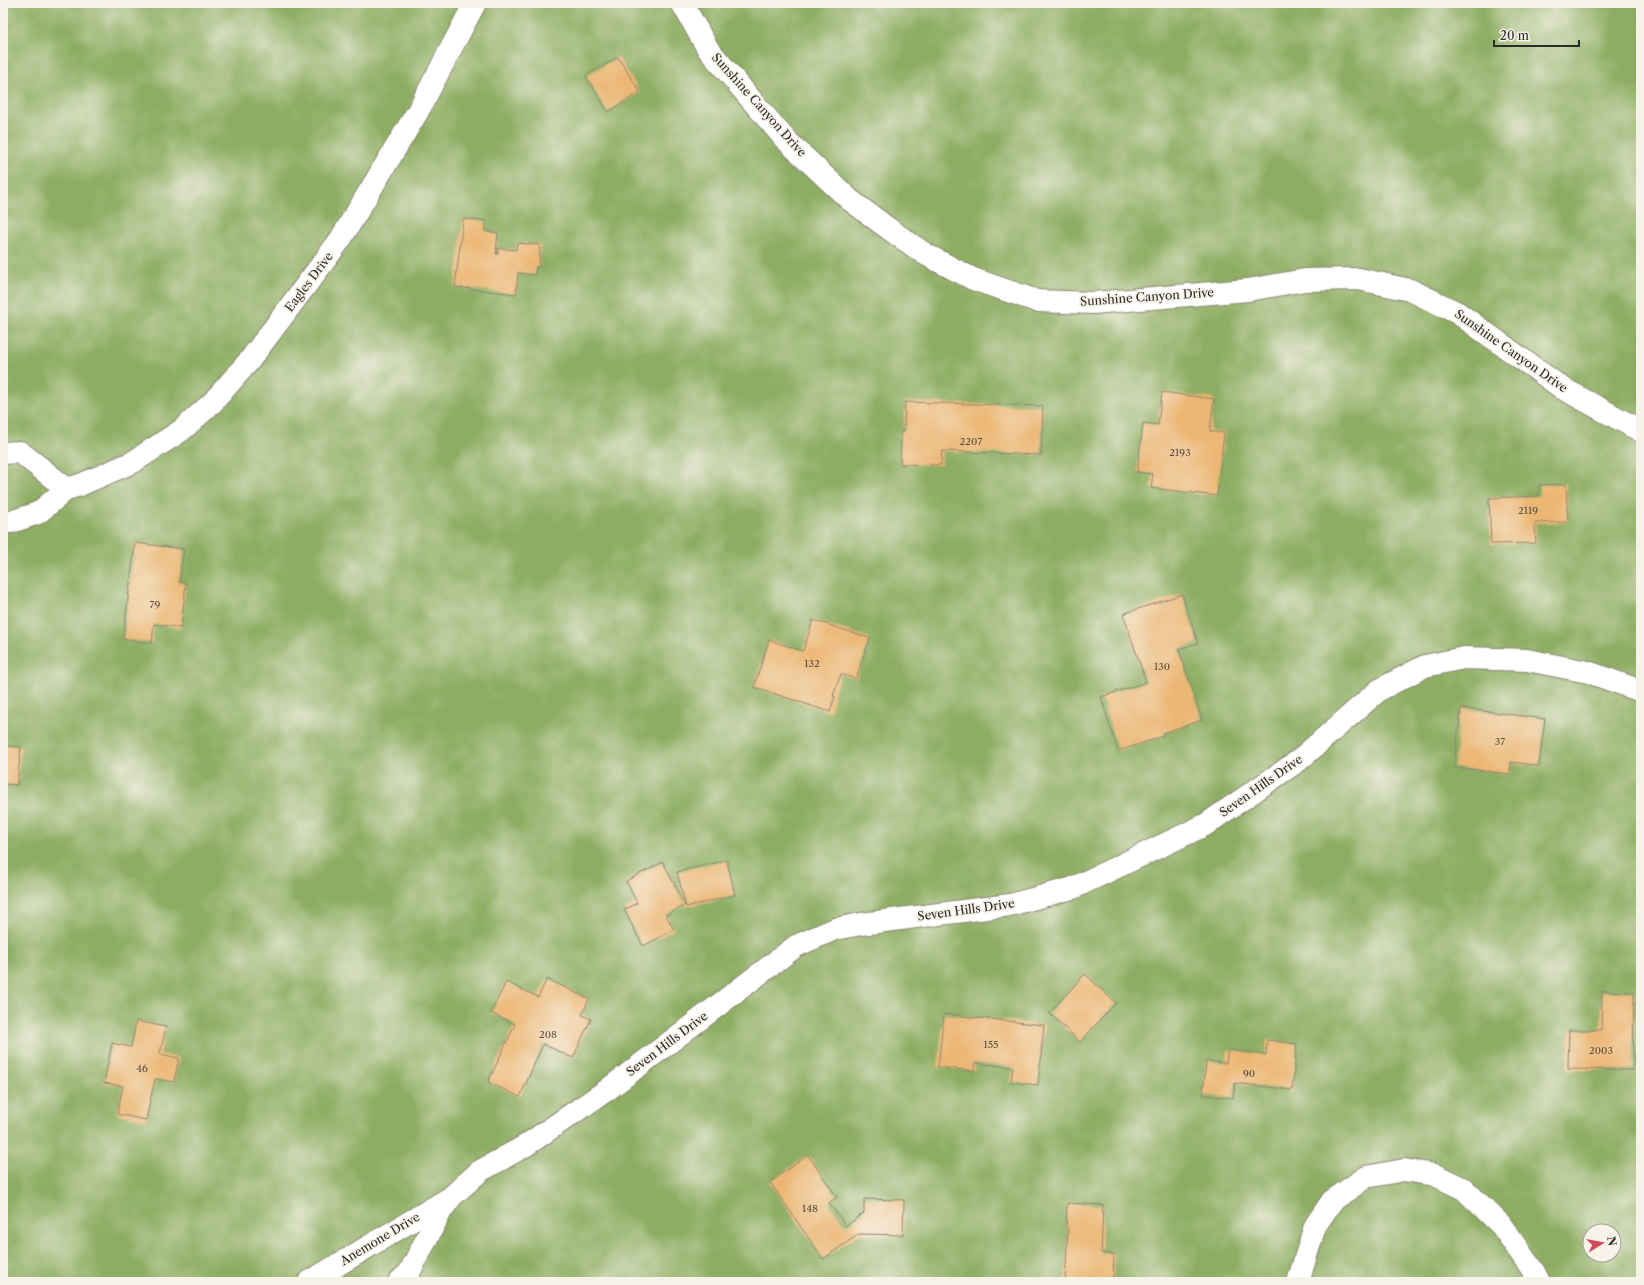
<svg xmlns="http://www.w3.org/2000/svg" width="1644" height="1285" font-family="'Libre Caslon Text',serif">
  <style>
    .forest { fill: #8cad62; stroke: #5c6c46; fill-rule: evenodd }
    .building { fill: #ecb775 }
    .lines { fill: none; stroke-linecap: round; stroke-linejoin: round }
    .minor-casing { stroke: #8c8472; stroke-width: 24 }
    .tertiary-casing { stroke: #8c8472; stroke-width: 24 }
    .minor { stroke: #fff; stroke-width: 22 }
    .tertiary { stroke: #fff; stroke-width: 22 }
    .labels { text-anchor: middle; stroke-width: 3.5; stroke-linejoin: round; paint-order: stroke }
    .number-label { font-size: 10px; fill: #5b4e3e }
    .street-label { font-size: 12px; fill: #2b2b2b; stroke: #f7f3e8 }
  </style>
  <rect width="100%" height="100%" fill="#f7f3e8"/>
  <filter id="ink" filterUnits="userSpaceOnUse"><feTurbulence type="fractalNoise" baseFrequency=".025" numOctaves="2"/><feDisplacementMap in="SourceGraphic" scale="8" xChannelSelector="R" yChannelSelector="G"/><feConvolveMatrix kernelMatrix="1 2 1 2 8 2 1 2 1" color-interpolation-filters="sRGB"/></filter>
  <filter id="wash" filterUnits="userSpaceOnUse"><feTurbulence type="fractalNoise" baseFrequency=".012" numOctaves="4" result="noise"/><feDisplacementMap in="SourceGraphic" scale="16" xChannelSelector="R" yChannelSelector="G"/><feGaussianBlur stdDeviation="0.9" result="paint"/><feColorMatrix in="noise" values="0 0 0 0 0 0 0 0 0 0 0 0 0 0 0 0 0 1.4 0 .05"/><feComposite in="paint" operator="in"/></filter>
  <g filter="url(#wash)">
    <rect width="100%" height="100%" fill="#eedcba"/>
    <!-- forest -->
    <path class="forest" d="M3,3H1641V1282H3ZM1590,1231H1614V1255H1590Z"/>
    <g id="blocks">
      <!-- building -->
      <path class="building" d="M618,57L640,92L608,112L586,76Z
        M463,219L486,221L485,231L498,233L496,254H498V248L516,250L517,243L540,245L539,267H536L535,275L518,273L516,294L455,287Z
        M1162,392L1214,399L1210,431L1224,433L1217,496L1151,488L1153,474L1137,472L1143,423L1158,425Z
        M905,402L1043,406L1041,455L942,451L941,465L900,464L901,431H904Z
        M1566,484L1568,522L1535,523L1536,543L1491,544L1489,498L1539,496V485Z
        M135,543L184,549L179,582L186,583L181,628L154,624L152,643L123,639Z
        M1182,594L1198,643L1179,649L1202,720L1163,733L1164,736L1118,751L1101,697L1146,682L1123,614Z
        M813,620L870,638L856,679L841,674L833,696H835L830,712L754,687L769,640L803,651Z
        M1461,708L1545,719L1539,766L1511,762L1510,774L1454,767Z
        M3,745L21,747L17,785L3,784Z
        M727,860L735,895L686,907L677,872Z
        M663,862L685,905L666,915L674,930L643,946L624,910L637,903L626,881Z
        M1085,974L1116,1003L1080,1042L1049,1013Z
        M547,979L589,999L582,1015L591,1019L573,1058L543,1044L520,1097L488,1082L515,1024L491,1013L506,982L538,997Z
        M1602,991L1634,992L1633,1070L1568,1069L1569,1030H1601Z
        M944,1014L1044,1025L1038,1085L1011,1082L1013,1067L975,1063L974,1071L938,1067Z
        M136,1021L166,1027L160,1054L179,1058L174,1082L155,1079L146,1120L117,1114L123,1086L104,1083L112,1043L131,1047Z
        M1267,1040L1297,1044L1292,1090L1235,1083L1233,1098L1203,1095L1206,1061L1226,1063L1228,1050L1266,1055Z
        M808,1155L837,1197L829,1203L846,1226L864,1213V1199L904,1200L903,1235L859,1234L823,1259L770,1182Z
        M1067,1203L1103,1205L1101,1253L1114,1254L1113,1282H1065L1068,1229H1066Z"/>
    </g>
  </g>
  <g filter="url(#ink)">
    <use href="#blocks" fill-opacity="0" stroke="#8c8472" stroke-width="1"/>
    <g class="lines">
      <!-- minor casing -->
      <g class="minor-casing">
        <path id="minor" d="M3,453L20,452L67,489
          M3,520L11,522L38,513L67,489L80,485L133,462L182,430L213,402L249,361L340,240L418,111L475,3
          M309,1282L448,1199
          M399,1282L409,1273L441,1211L451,1197L480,1171L525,1146L607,1090L796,946L835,929L861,924L1010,905L1073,888L1205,825L1298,761L1379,690L1425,666L1464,658L1527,660L1588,672L1641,691
          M1298,1282L1315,1226L1332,1201L1366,1177L1404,1170L1435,1175L1464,1189L1501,1225L1534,1272L1539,1282"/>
      </g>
      <!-- tertiary casing -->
      <g class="tertiary-casing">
        <path id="tertiary" d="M682,3L708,49L785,139L850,200L889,229L925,254L973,279L1037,301L1093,303L1248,290L1305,280L1359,279L1410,290L1458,313L1562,388L1641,431"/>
      </g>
      <!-- minor -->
      <use href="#minor" class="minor"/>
      <!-- tertiary -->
      <use href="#tertiary" class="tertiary"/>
    </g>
  </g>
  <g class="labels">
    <!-- number labels -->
    <g class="number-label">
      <text x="971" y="445">2207</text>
      <text x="1180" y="456">2193</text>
      <text x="1528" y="514">2119</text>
      <text x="155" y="608">79</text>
      <text x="812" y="667">132</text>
      <text x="1162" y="670">130</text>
      <text x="1500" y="745">37</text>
      <text x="548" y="1038">208</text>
      <text x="991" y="1048">155</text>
      <text x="1601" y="1054">2003</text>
      <text x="142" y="1072">46</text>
      <text x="1249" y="1077">90</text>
      <text x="810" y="1212">148</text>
    </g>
    <!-- street labels -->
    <g class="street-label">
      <text transform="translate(759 105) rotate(48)" y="4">Sunshine Canyon Drive</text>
      <text transform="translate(309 282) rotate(-53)" y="4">Eagles Drive</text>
      <text transform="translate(1147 297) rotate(-4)" y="4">Sunshine Canyon Drive</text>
      <text transform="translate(1511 351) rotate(35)" y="4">Sunshine Canyon Drive</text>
      <text transform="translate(1261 786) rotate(-35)" y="4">Seven Hills Drive</text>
      <text transform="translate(966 910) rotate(-8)" y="4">Seven Hills Drive</text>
      <text transform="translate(667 1044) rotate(-37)" y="4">Seven Hills Drive</text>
      <text transform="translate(380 1239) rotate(-31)" y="4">Anemone Drive</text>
    </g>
  </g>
  <!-- margin -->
  <rect width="1644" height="1285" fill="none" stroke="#f7f3e8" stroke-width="16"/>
  <!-- north arrow -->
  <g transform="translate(1602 1243) rotate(79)"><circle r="19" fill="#f7f3e8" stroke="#a5a39c"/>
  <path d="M0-3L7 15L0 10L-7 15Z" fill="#d1495b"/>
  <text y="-6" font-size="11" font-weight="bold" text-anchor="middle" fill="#2b2b2b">N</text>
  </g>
  <!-- scale -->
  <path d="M1494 40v6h85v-6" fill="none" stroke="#2b2b2b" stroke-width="2"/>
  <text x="1500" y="40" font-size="12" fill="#2b2b2b" stroke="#f7f3e8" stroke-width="3" paint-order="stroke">20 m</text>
</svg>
